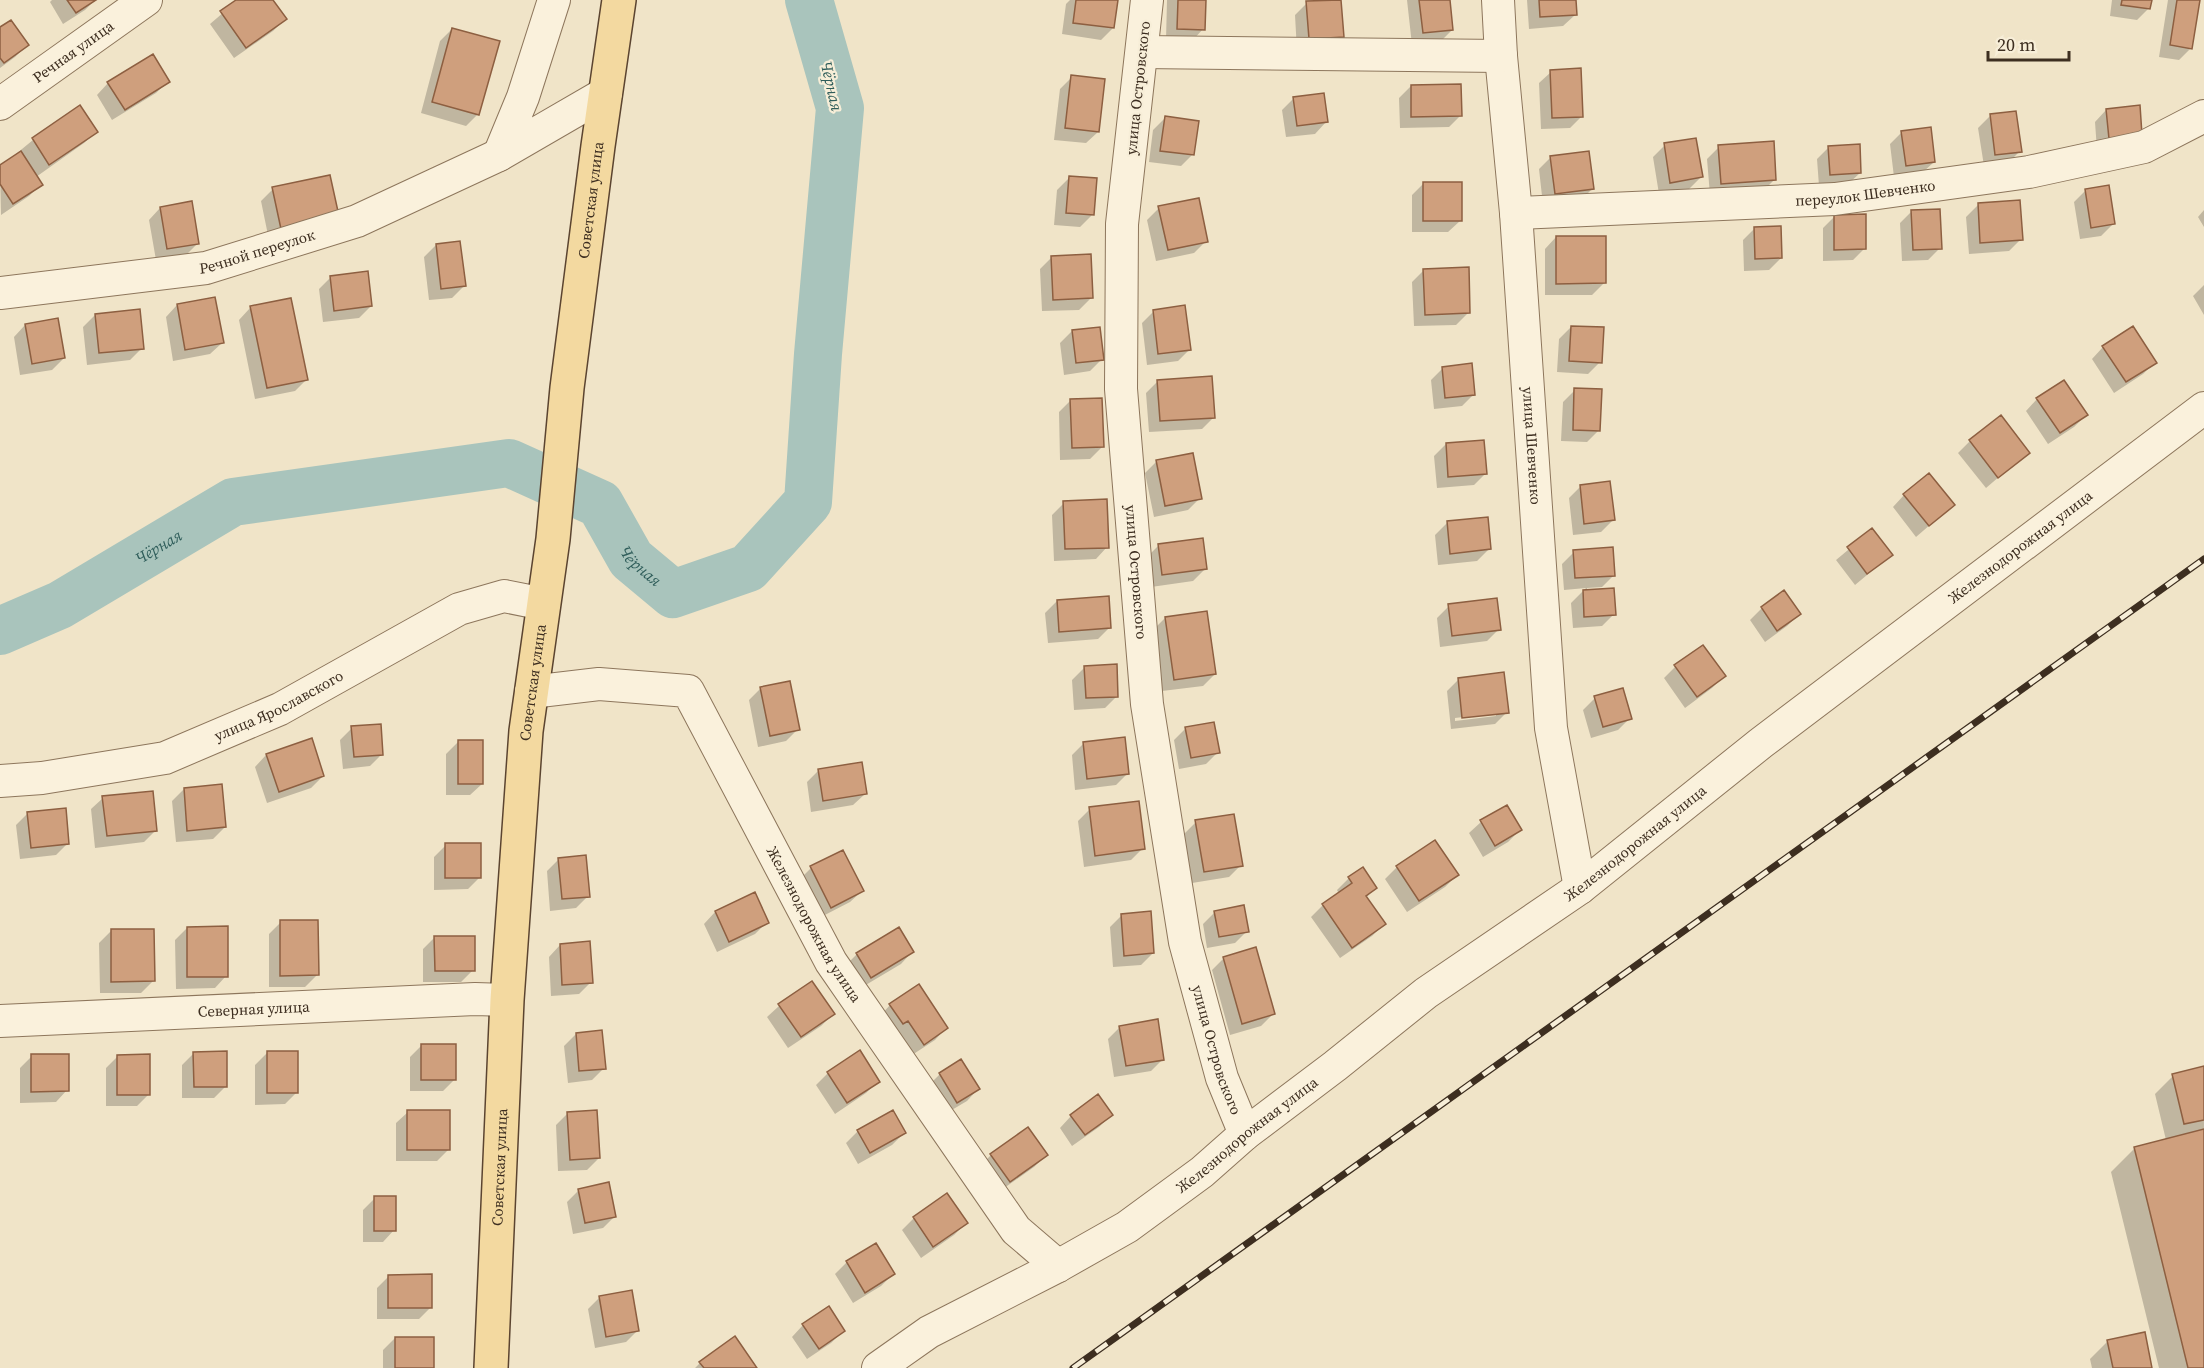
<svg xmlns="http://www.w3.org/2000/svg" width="2204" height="1368" font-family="'Source Serif 4',serif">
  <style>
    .shadow { fill: #0003; fill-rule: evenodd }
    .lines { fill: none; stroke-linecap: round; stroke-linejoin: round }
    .river { stroke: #a9c4bc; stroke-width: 48 }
    .building { fill: #cf9f7d; stroke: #8d5f41; stroke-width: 1.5 }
    .minor-casing { stroke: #8d765c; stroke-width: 34 }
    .major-casing { stroke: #5b4430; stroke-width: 36 }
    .minor { stroke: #faf1dc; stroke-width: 32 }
    .major { stroke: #f3d9a0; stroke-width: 33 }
    .rail-casing { stroke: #3d2e20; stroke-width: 7 }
    .rail { stroke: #f7eed8; stroke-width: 4.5; stroke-dasharray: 14; stroke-linecap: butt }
    .labels { text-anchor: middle; stroke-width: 4.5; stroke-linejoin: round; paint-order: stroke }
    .street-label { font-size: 15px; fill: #3d2e20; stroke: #f7eed8 }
    .water-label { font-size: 16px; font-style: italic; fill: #2f5d5a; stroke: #f7eed8 }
  </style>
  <rect width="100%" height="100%" fill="#f0e4c8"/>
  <!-- shadow -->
  <path class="shadow" d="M52,0H95L85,10L63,24L50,2Z
    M238,0H272L285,19L273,31L234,58L210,24Z
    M1070,0H1116L1113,28L1101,40L1062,34L1066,4Z
    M1167,0H1204L1203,29L1192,41L1166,40Z
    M1407,0H1449L1452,30L1440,42L1412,45Z
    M1527,0H1574L1575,15L1563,26L1529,29Z
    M2112,0H2150L2149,8L2137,20L2110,16Z
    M2168,0H2199L2191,48L2179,60L2159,57Z
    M1307,3L1342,36L1330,48L1297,51L1295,15Z
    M0,29L27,45L15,57L0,68Z
    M452,29L478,114L466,126L421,113L440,41Z
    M1551,72L1582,116L1570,128L1541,129L1539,83Z
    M1072,77L1098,132L1086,143L1054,140L1060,89Z
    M168,81L156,93L112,120L97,95L108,83Z
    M1411,86L1461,115L1449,127L1400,128L1399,98Z
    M1294,98L1326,122L1315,134L1286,137L1282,110Z
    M79,107L96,132L84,143L36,177L41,184L29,196L1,215L0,167L33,140Z
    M2106,110L2141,135L2097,150L2095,122Z
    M1990,116L2020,151L2008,163L1984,166L1978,128Z
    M1165,118L1193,154L1181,166L1149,162L1153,130Z
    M1902,132L1934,162L1922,173L1894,177L1890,144Z
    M1665,145L1701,177L1689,189L1659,194L1653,157Z
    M1719,147L1775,179L1763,191L1710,195L1707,159Z
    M1829,147L1860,173L1848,184L1819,186L1817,159Z
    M1551,157L1592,189L1580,201L1543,205L1539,169Z
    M1069,178L1092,215L1080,227L1054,225L1057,190Z
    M1424,183L1460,221L1448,232H1412V195Z
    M273,189L326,228L269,240L261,201Z
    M2086,190L2113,224L2101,236L2080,239L2074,202Z
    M1978,205L2021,239L2009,251L1969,254L1966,217Z
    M160,208L198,243L186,255L156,260L149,220Z
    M1159,208L1206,241L1194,253L1156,261L1147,220Z
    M2204,210V227L2198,217Z
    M1912,211L1940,248L1928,260L1902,261L1900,223Z
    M1835,216L1865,248L1853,260L1823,261V228Z
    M1755,228L1781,258L1769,270L1744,271L1743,240Z
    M1556,237L1604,283L1592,295H1545V249Z
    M436,245L464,286L452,298L429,300L424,257Z
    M1052,257L1091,298L1079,310L1042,311L1040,269Z
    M1424,270L1468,313L1456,325L1414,326L1412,282Z
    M331,277L371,306L359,318L323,322L319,289Z
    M2204,285V315L2193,296Z
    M177,305L222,343L210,354L173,361L166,317Z
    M250,308L307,379L295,391L255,399L239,320Z
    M1154,311L1190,349L1178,361L1147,365L1142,323Z
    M95,315L142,348L130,360L87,365L83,327Z
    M25,325L64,358L52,370L20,375L14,337Z
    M1571,327L1600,362L1588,374L1557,372L1559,339Z
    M1072,331L1102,359L1090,371L1064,375L1060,343Z
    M2103,347L2155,362L2143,374L2114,393L2092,359Z
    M1443,368L1474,394L1462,406L1434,409L1431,380Z
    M1158,381L1214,417L1202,429L1149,432L1146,393Z
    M1575,390L1599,430L1587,442L1561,441L1563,402Z
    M2037,399L2086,415L2074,427L2048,444L2026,411Z
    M1071,400L1102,447L1090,459L1060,460L1059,412Z
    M1970,441L2028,452L1986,488L1958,453Z
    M1446,444L1486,473L1474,485L1437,488L1434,456Z
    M1157,461L1200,498L1188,510L1154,517L1145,473Z
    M1581,486L1613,520L1601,532L1573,535L1569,498Z
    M1904,495L1953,505L1916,537L1893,507Z
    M1064,503L1107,547L1096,559L1054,561L1052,515Z
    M1447,523L1489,549L1477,561L1438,565L1435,535Z
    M1872,530L1891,555L1855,585L1836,560Z
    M1159,545L1205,569L1193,581L1151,587L1147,557Z
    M1574,552L1614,575L1602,587L1587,588V591L1614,614L1602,626L1573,628L1571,603L1586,588L1564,590L1562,564Z
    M1057,601L1110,627L1098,639L1048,643L1045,613Z
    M1449,606L1499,629L1487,641L1440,647L1437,618Z
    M1762,608L1799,614L1787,626L1765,642L1750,620Z
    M1206,612L1215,674L1203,686L1162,691L1153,630L1165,618Z
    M1675,667L1724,676L1712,688L1685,708L1664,678Z
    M1084,668L1117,696L1105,708L1074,710L1072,680Z
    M1459,679L1507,712L1495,724L1451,729L1447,691ZM1496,713V716L1455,721V718Z
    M761,688L798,729L786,741L758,747L749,700Z
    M1595,698L1630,718L1618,730L1591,738L1583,710Z
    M352,728L382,754L370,766L343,769L340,740Z
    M1186,728L1218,752L1206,764L1179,769L1174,740Z
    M458,742L482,784L470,795H446V754Z
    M1084,743L1128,773L1116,785L1075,790L1072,755Z
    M266,755L323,776L311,788L267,803L255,767Z
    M819,770L865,794L853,805L811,812L807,782Z
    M184,789L225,827L213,839L176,842L172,801Z
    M103,798L156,830L144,842L95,848L91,809Z
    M1090,809L1143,848L1131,860L1084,867L1078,821Z
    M28,813L68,843L56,855L20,859L16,825Z
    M1196,822L1241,865L1229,877L1192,883L1184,834Z
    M1481,822L1520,830L1508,842L1483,857L1469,833Z
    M446,845L480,877L468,889L434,890V857Z
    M842,852L862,891L850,902L819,918L799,880L811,868Z
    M559,859L588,896L576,908L550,911L547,871Z
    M1397,867L1457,875L1445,887L1407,912L1385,879Z
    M1349,878L1375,888L1366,898L1384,924L1372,936L1340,958L1311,917L1323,905L1339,894L1337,890Z
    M754,894L767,922L755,934L717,952L704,924L715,912Z
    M1215,912L1247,931L1235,943L1207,948L1203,924Z
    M1122,915L1153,953L1141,965L1113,967L1110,927Z
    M281,922L317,975L305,987H269V934Z
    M187,928L226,976L215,988L176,989L175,940Z
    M111,931L153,981L141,993H100L99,943Z
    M435,937L473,970L461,982H423V949Z
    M560,945L591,982L579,994L551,996L549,957Z
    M912,952L901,964L859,989L845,966L857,954Z
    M1224,958L1273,1014L1261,1026L1230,1035L1212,970Z
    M890,1005L946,1028L935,1040L912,1055L879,1017Z
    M779,1006L833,1014L821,1026L788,1048L767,1017Z
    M1120,1027L1163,1059L1151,1071L1114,1077L1108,1039Z
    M576,1034L604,1068L592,1080L568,1083L564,1046Z
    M422,1045L455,1079L443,1091H410V1057Z
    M194,1053L226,1086L214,1098H182V1065Z
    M267,1053L297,1092L285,1104L255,1105V1065Z
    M32,1056L67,1090L56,1102L20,1103V1068Z
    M118,1056L149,1094L137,1106H106V1068Z
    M2204,1068V1368H2159L2111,1172L2135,1148L2166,1140L2155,1094L2173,1076Z
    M828,1073L878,1081L866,1093L835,1114L816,1085Z
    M940,1074L978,1089L967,1101L945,1114L928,1086Z
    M408,1112L449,1149L437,1161H396V1123Z
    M568,1113L599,1158L587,1170L558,1171L556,1125Z
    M1111,1115L1099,1127L1072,1146L1060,1128L1071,1116Z
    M1027,1129L1046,1155L1034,1167L997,1193L979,1167L991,1155Z
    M858,1131L904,1133L892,1145L858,1164L846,1143Z
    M579,1190L615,1216L603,1228L573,1234L567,1202Z
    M947,1196L966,1223L954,1235L921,1258L902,1230L914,1218Z
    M375,1198L394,1230L383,1242H363V1210Z
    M875,1245L893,1274L881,1286L853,1303L835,1274L847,1262Z
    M389,1276L431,1307L419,1319H377V1288Z
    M600,1297L638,1330L626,1342L595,1348L588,1309Z
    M803,1325L843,1331L831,1343L807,1359L792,1337Z
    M395,1338L433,1368H383V1350Z
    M2108,1341L2151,1368H2092L2090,1359Z
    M700,1363L755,1368H695Z"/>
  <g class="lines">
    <!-- river -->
    <path class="river" id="s1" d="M0,631L60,605L233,502L509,463L600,504L631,559L673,594L748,568L808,502L818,354L840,108L809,0"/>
  </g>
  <!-- building -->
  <path class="building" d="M67,0H96L76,13Z
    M236,0H273L287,19L246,48L220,11Z
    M1076,0H1118L1114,28L1073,23Z
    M1178,0H1206L1205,30L1177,29Z
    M1341,0L1344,37L1309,39L1306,1Z
    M1419,0H1450L1453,30L1423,33Z
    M1539,0H1576L1577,15L1540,17Z
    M2122,0H2152L2150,9L2121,5Z
    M2177,0H2200L2192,49L2170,45Z
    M11,20L29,45L4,63L0,58V27Z
    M452,28L500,41L479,115L432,102Z
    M153,54L170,82L125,110L107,82Z
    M1581,68L1583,117L1552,118L1550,70Z
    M1071,75L1105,79L1099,132L1065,128Z
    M1461,84L1462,116L1411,117V85Z
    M1324,93L1328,122L1297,126L1293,97Z
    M80,105L98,132L49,165L32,138Z
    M2140,105L2142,135L2109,139L2106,109Z
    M2016,111L2022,152L1995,155L1990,114Z
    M1165,116L1199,121L1194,155L1160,151Z
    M1931,127L1935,162L1906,166L1901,131Z
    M1696,138L1703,177L1670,183L1664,143Z
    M1774,141L1776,180L1721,184L1718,145Z
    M1860,144L1861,173L1830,175L1828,146Z
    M21,151L43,185L13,204L0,184V165Z
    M1589,151L1594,189L1555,194L1550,156Z
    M330,175L339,216L281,229L272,187Z
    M1069,176L1097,178L1094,215L1066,213Z
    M1423,182H1462V221H1423Z
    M2109,185L2115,224L2091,228L2085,189Z
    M1199,198L1208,242L1168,250L1158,206Z
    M2020,200L2023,240L1980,243L1978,203Z
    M192,201L199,244L167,249L160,207Z
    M1940,209L1942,249L1913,250L1911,210Z
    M1866,214V249L1834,250V215Z
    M1781,226L1782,258L1755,259L1754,227Z
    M1556,236H1606V283L1556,284Z
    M460,241L466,286L441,289L436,244Z
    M1091,254L1093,298L1053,300L1051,256Z
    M1469,267L1470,313L1425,315L1423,269Z
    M368,271L372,306L334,311L330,276Z
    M215,297L224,343L185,350L177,304Z
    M291,298L308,380L267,388L250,306Z
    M1185,305L1191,350L1158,354L1153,310Z
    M140,309L144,349L99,353L95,314Z
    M58,318L65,358L32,364L25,324Z
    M1571,326L1604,327L1602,363L1569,361Z
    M2133,326L2157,363L2126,382L2102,346Z
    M1100,327L1104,360L1076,363L1072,330Z
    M1472,363L1475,395L1445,398L1442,367Z
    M1212,376L1215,418L1160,421L1157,380Z
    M2064,380L2088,415L2060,433L2036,398Z
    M1574,388L1602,389L1600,431L1573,430Z
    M1102,398L1104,447L1072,448L1070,399Z
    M2001,415L2030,453L1998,478L1969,440Z
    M1484,440L1487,474L1448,477L1446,443Z
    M1193,453L1202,499L1165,506L1156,460Z
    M1929,473L1955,505L1929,526L1903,494Z
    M1610,481L1615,520L1584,524L1580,485Z
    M1107,499L1109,548L1065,549L1063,501Z
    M1488,517L1491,549L1450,554L1447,521Z
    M1872,528L1893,555L1867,574L1847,547Z
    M1203,538L1207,569L1162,575L1158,544Z
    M1613,547L1615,576L1575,578L1573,550Z
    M1614,588L1616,615L1584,617L1583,590Z
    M1784,590L1801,614L1777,631L1761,607Z
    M1109,596L1111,628L1059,632L1057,600Z
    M1497,598L1501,630L1452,636L1448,604Z
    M1207,611L1216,674L1174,680L1165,617Z
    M1703,645L1726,676L1697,697L1674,665Z
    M1117,664L1118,697L1086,698L1084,666Z
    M1504,672L1509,713L1462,718L1458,678Z
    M790,681L800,730L770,736L760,687Z
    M1623,688L1632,719L1603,727L1594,696Z
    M1214,722L1220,753L1191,758L1185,727Z
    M381,724L383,755L354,757L351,726Z
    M1125,737L1129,774L1087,779L1083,742Z
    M312,738L324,776L279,792L266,754Z
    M458,740H483V784H458Z
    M862,762L867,794L823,801L818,769Z
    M222,784L226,827L187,831L184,788Z
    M153,791L157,831L107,836L102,796Z
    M1139,801L1145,849L1095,856L1089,807Z
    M1507,805L1522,830L1495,846L1480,820Z
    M66,808L69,844L31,848L27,812Z
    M1234,814L1243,866L1204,872L1195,820Z
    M1435,840L1459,875L1419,901L1396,866Z
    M445,843H481V878H445Z
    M843,850L864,891L831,908L810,866Z
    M586,855L590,897L562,899L558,858Z
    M1363,867L1377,888L1366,896L1386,924L1352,948L1322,904L1352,883L1348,877Z
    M755,892L769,923L729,942L715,911Z
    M1244,905L1249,932L1219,937L1214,911Z
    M1151,911L1154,953L1124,956L1121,914Z
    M280,920H318L319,975L280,976Z
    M228,926V977H187V927Z
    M899,927L914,952L871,978L856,953Z
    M111,929H154L155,981L111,982Z
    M434,936H475V971H435Z
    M590,941L593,983L562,985L560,944Z
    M1256,947L1275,1014L1242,1024L1223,957Z
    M812,981L835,1014L801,1037L778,1004Z
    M919,984L948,1028L924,1045L908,1021L903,1024L889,1004Z
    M1158,1019L1164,1060L1126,1066L1119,1026Z
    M602,1030L606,1069L579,1071L576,1033Z
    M421,1044H456V1080H421Z
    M860,1050L880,1082L847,1103L827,1072Z
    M227,1051V1087H194L193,1052Z
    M267,1051H298V1093H267Z
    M31,1054H69V1091L31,1092Z
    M150,1054V1095H117V1055Z
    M961,1059L980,1089L957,1103L939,1073Z
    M2204,1066V1120L2184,1124L2172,1074Z
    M1098,1094L1113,1115L1085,1135L1070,1115Z
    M407,1110H450V1150H407Z
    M597,1110L600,1158L570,1160L567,1112Z
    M893,1110L906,1133L870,1153L857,1130Z
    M1028,1127L1048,1155L1010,1182L990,1154Z
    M2204,1129V1368H2188L2134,1147Z
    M609,1182L616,1217L585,1223L578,1189Z
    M947,1193L968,1223L933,1247L913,1217Z
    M374,1196H396V1231H374Z
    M876,1243L895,1274L865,1293L846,1261Z
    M432,1274V1308H388V1275Z
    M632,1290L639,1331L606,1337L599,1296Z
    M829,1306L845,1331L819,1349L802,1324Z
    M2145,1332L2152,1368H2113L2107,1340Z
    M735,1336L757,1368H704L699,1362Z
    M395,1337H434V1368H395Z"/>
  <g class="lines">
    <!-- minor casing -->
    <g class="minor-casing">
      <g id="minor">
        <path d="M554,0L523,97L499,155L606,93"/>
        <path id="s2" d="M1147,0L1122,224L1121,389L1147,704L1185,942L1222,1078L1245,1134"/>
        <path id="s3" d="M1498,0L1501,56L1516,213L1551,728L1580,888"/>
        <path d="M1142,52L1501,56"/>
        <path id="s4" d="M0,104L146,0"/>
        <path id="s5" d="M1516,213L1835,199L2029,172L2144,147L2204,116"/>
        <path id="s6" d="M0,293L206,268L357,221L499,155"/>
        <path id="s7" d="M531,692L599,684L688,691L831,962L1016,1230L1058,1266"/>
        <path id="s8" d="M0,781L42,778L165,758L280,709L459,609L504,596L544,604"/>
        <path id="s9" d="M0,1021L475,999L507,1000"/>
        <path id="s10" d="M878,1368L929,1332L1058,1266L1127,1227L1202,1172L1245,1134L1335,1066L1426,993L1580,888L1761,743L2204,408"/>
      </g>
    </g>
    <!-- major casing -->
    <g class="major-casing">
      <g id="major">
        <path id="s11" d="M491,1368L507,1000L526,731L553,539L567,388L598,146L619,0"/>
      </g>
    </g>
    <!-- minor -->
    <use href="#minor" class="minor"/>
    <!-- major -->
    <use href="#major" class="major"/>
    <!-- rail casing -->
    <g class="rail-casing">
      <path id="rail" d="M1073,1368L2204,559"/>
    </g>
    <!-- rail -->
    <use href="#rail" class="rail"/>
  </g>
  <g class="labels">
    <!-- street labels -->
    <g class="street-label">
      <text dy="5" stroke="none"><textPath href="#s4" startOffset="90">Речная улица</textPath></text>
      <text transform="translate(1138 88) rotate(-84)" y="5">улица Островского</text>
      <text dy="5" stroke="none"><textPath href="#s5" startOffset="350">переулок Шевченко</textPath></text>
      <text dy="5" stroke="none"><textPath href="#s11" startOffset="1173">Советская улица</textPath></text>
      <text dy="5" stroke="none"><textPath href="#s6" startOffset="261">Речной переулок</textPath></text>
      <text dy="5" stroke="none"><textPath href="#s3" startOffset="447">улица Шевченко</textPath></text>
      <text dy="5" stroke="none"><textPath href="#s10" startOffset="1410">Железнодорожная улица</textPath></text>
      <text dy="5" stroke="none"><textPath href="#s2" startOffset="574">улица Островского</textPath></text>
      <text dy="5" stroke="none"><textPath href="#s11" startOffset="687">Советская улица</textPath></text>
      <text dy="5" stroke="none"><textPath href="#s8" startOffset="292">улица Ярославского</textPath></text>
      <text dy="5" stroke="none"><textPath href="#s10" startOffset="924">Железнодорожная улица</textPath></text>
      <text dy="5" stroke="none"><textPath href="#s7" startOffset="423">Железнодорожная улица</textPath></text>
      <text dy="5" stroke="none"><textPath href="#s9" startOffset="254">Северная улица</textPath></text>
      <text dy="5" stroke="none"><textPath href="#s2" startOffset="1060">улица Островского</textPath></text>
      <text dy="5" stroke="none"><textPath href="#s10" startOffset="438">Железнодорожная улица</textPath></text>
      <text dy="5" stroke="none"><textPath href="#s11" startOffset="201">Советская улица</textPath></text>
    </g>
    <!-- water labels -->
    <g class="water-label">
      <text transform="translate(832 86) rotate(77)" y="6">Чёрная</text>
      <text dy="6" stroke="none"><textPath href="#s1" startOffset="180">Чёрная</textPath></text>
      <text dy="6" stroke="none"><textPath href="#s1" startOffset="720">Чёрная</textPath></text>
    </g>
  </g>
  <!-- scale -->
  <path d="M1988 51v9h81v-9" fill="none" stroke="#3d2e20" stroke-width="3"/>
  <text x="1997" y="51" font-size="18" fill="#3d2e20" stroke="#f7eed8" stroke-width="4.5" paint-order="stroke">20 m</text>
</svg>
